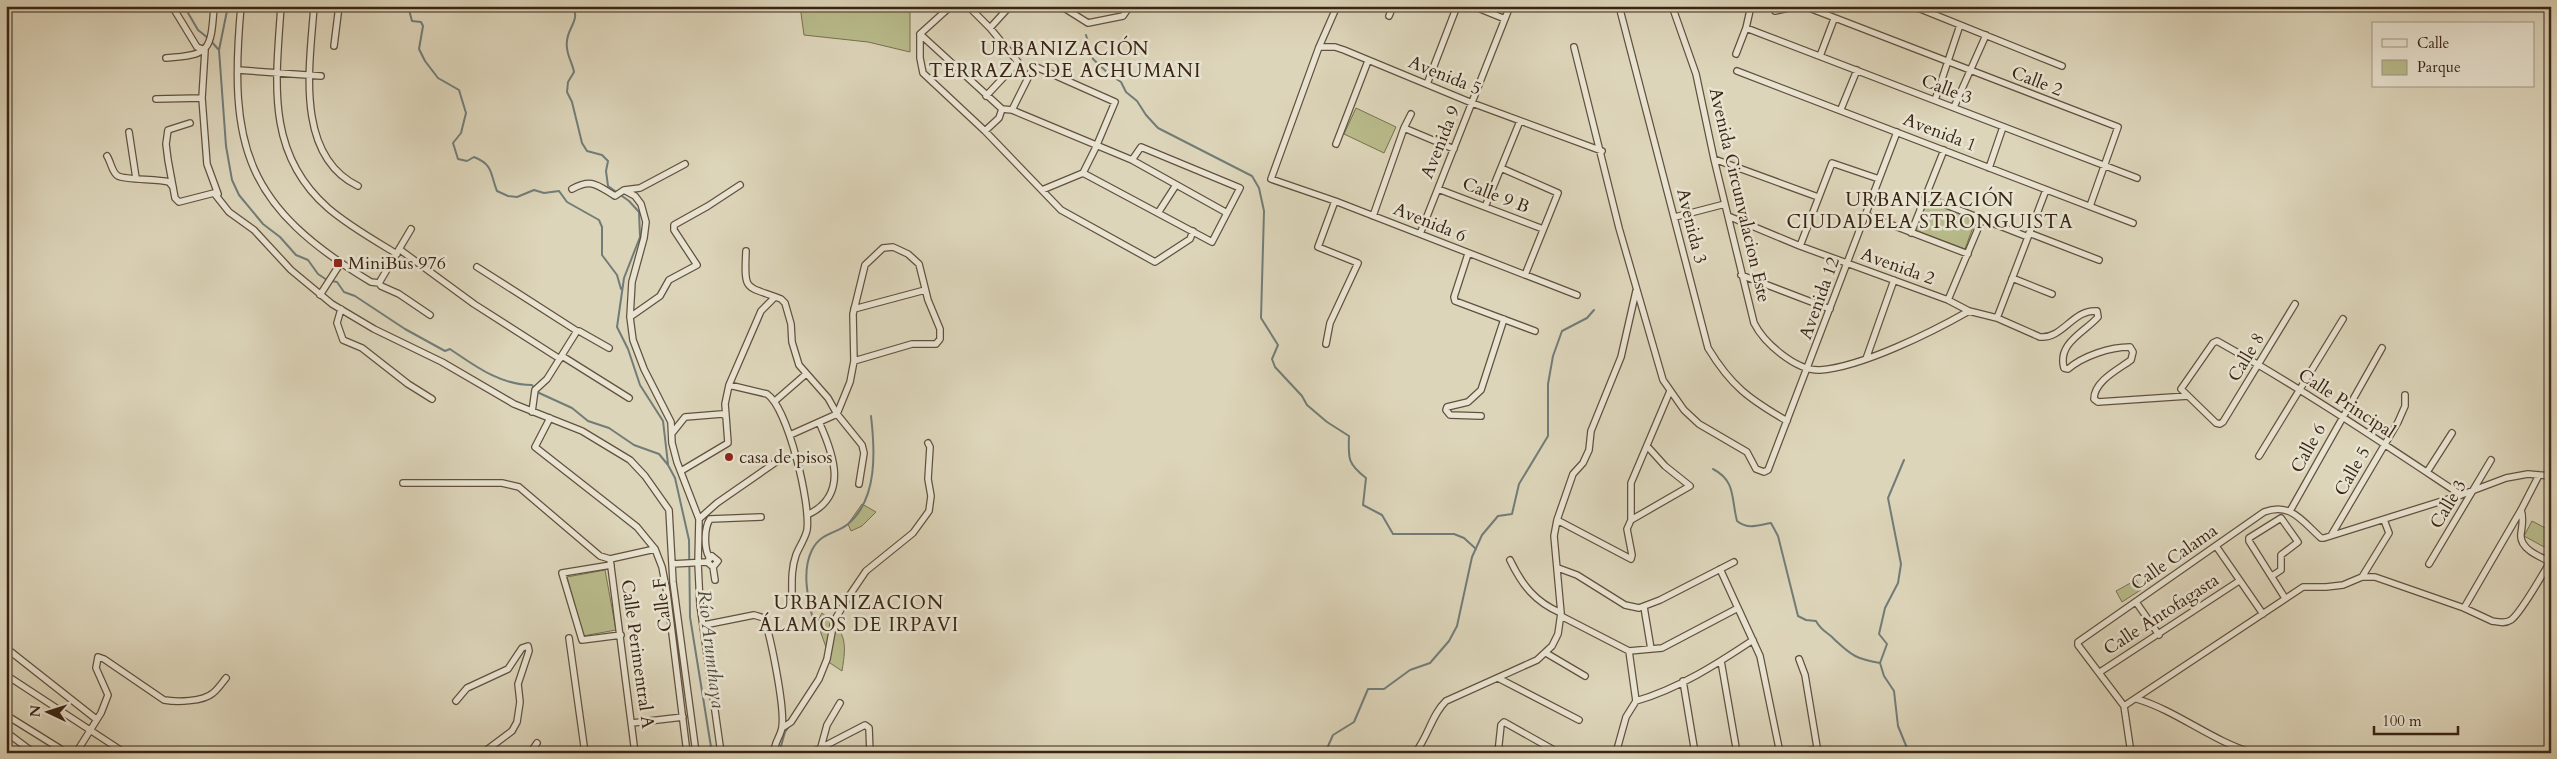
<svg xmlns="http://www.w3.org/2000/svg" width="2557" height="759" font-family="Cardo,serif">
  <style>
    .green { fill: #b8bb8b; stroke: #787050 }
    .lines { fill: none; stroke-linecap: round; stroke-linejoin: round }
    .stream { stroke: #717c78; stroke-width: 2 }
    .street-casing { stroke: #62513e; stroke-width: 8 }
    .street { stroke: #e9e4d2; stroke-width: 5.5 }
    .poi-dot { fill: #8f2418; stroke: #e9e4d2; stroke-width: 2 }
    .labels { text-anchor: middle; stroke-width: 5; stroke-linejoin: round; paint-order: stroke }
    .street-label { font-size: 18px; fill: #392514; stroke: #e9e4d2 }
    .poi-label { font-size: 18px; fill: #392514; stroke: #e9e4d2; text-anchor: start }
    .neighbourhood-label { font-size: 19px; letter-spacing: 1px; fill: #392514; stroke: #e9e4d2 }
    .water-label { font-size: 19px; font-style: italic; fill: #50493e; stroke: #e9e4d2 }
  </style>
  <rect width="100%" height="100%" fill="#ddd5ba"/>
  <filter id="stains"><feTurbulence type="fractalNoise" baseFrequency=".004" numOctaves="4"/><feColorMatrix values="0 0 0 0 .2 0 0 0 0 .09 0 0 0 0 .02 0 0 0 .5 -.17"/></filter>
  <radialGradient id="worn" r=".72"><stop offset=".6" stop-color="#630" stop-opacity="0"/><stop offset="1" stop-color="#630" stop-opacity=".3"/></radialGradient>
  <!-- green -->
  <path class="green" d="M800,6H910V52L868,42L804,35Z
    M1356,108L1396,127L1384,153L1344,134Z
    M1926,201L1976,219L1965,249L1915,230Z
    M862,504L876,512L862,526L851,531L848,524Z
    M2532,521L2551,531V539L2546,548L2524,536Z
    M605,570L616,630L583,636L567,577Z
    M2136,580L2142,589L2122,602L2116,591Z
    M822,613C846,632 847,641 842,671L827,661V650L817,622Z"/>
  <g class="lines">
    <!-- stream -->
    <path class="stream" d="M184,6L198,30L208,38
      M228,6L219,50L226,146L232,180L239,195L263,224L280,237L296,255L308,260L318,274L327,280
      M408,6L412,21L421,22L423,26L419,49L425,61L438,78L459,90L466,113L461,133L453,143L458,159L467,161L474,157C494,165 490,174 497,191L508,196L517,197L534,190L544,193L559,191L567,202L599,220L602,227V255L617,275L621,289
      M573,6C580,21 568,27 567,41C565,53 572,61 574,72L568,82L567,92L572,102L582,143L587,151L602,155L608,161L606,171L608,186L629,201L639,212L640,237L624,278L617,327L628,349L640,385L663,421L668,464
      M1086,35L1093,59L1110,75L1121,82L1126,92L1137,101L1146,115L1158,128L1252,176L1259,188L1264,211L1261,318L1278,345L1272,359L1275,367L1302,396L1307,405L1327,422L1349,436C1348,459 1348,464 1366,478L1363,505L1382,515L1393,534H1454L1464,538L1476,549
      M211,41L218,49
      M332,281L337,282L344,292L355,296L405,329L445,351L450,349C475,366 500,385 532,385L537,392L572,408L588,421L609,428L634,445L659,454L668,465L675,478L689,540L690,617L712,753
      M1904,460L1888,498L1901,564L1898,583L1885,608L1879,634L1887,644L1880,663L1884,676L1894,691L1898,726L1909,753
      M1713,469C1736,481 1731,498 1737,521C1748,530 1758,525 1771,523L1778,536L1798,616L1806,620L1816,621C1822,632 1828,632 1835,640C1852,656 1857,659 1880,663
      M815,629C810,605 800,574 812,550C821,532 836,534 848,524C878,499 875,450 871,416
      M779,753L785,732L790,725
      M1325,753L1333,735L1354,722L1368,689H1384L1410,670L1430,663L1449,641L1457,626L1472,557L1482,535L1498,516L1512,514L1519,484L1548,436V384L1553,356L1562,331L1587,318L1594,310"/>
    <!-- street casing -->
    <g class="street-casing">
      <path id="street" d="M172,6L197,47L205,50L202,98L207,164L218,194
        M241,6C228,148 246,207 371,282L379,283L381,286L399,294L430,315
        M281,6C276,81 265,153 328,208C349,226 374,240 397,254
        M314,6C310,63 294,155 358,186
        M951,6L920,34V58L923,73L985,131L1061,210L1155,262L1190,239L1193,231
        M968,6L990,28L1018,62L986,96
        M1061,6L1088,23L1123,16L1130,6
        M1337,6L1319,47L1271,179L1335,201L1577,295
        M1473,6L1505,19
        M1619,6L1708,348C1731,386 1749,399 1787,421
        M1672,6L1696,74L1714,159L1754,323C1764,343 1796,371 1820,370C1862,367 1932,332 1969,311
        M1804,6L2118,127L2090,206
        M1913,6L2062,66
        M1775,11L1798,6
        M1389,16L1393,6
        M990,28L1010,6
        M1746,28L2137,178
        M920,34L1002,109L1012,110L1132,160L1227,213
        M334,46L339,6
        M1319,47H1335L1344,50L1472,103L1602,151
        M1574,47L1619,228L1663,380L1684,410L1699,424L1747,452L1756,469L1764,472L1768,470L1897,132
        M1736,54L1746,28L1751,6
        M1820,56L1834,19
        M166,58C210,55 211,51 214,6
        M238,70L321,76
        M1737,71L2133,223
        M1427,84L1457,6
        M156,99L202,98
        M1935,100L1960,25
        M1954,107L1986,35
        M1841,109L1857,70
        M1012,110L1034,66L1115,102L1096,147L1083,173L1042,190
        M190,123L168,130L166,144L168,160L175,198L179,202L214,193L229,212L254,230L291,270L332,304L374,329L442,362L514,404L582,431L630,460L645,476L669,510L673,582L696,753
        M1404,128L1454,149
        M985,131L999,118L1002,109
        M129,132L136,178
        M1336,144L1368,61
        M107,156C111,162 112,173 118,176C126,180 157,179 169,182L173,187
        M1714,159L1818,197
        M1501,168L1558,193L1525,275
        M1989,168L2003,127
        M1083,173L1212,242L1240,188L1141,147L1132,160
        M572,189C592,178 597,185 615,196L624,190L635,196L641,204L646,222L644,238L632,282L630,317L633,340L644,369L671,422L672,443L677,462L699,519L698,563L700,605L721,753
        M1438,189L1543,229
        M624,190L640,188L685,164
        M1926,197L2028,237
        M1485,207L1520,121
        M1158,213L1176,185
        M1866,215L1968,254
        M1373,216L1404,128L1411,114
        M1728,216L1800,246L1948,300L1969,311L1997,318L2040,337C2063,339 2073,309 2097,311L2098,317C2085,332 2057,343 2064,368L2068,369C2083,356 2110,347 2130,347L2133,352L2131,360C2119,369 2094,381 2094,399L2098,402L2188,396
        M1675,217L1725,204
        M1911,233L1944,150
        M2029,233L2099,260
        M1420,234L1510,6
        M1800,246L1832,163L1879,179
        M399,249L474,304L560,359
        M746,251C744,293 745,285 781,299L785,303L791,324L792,342L799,365L828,398L837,414L862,445L864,453L859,484
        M1468,254L1454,297L1455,301L1535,331
        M477,267L577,331
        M1741,275L1830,309
        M2012,278L2052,294
        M379,283L411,229
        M320,295L340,264
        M1948,300L1982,219
        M2295,304L2223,422L2220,424L2216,423L2181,389L2213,343L2217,341C2301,388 2381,442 2461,495
        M341,309L337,323L343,340L362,348L408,384L432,399
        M854,309L925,290
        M630,317L660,296L669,280L697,265L674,230V225L708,206L740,185
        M1997,318L2046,190
        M1326,344L1330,323L1358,263L1318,247L1335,201
        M562,356L629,398
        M1866,359L1894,280
        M729,385L767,394C788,408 811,505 807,530C805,539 799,547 796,555C791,569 792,583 792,597
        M775,401L806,374
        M532,412L535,390L547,379L577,331H579L609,348
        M726,416L725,404L729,385L761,311L775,297
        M1481,416L1450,415L1446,410L1447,407L1468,402L1481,390L1504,319
        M550,418L535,447L637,527L655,549L662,567L667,593L687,753
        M673,432L685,417L722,414L726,416L728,443L681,471
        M790,435L837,414L850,382L854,361L853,314L865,265L883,248L893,247L908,254L919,264L928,300L940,329V339L936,344H912L854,361
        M2259,456L2343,319
        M2427,472L2452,433
        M403,483H502L519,487L600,556L610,559L655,549
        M2521,510C2524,518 2522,525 2521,534C2519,549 2540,557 2551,562
        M2290,511L2382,348
        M807,515C849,496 834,455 819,422
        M699,519L717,503L776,462L796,455
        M1557,520L1631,559L1632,555L1627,529L1631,520V483L1670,391
        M1631,520L1690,486L1665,466L1647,446
        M2332,534L2398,422L2405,406V395
        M2216,546L2263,614
        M709,557C704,548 704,528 710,519L761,517
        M610,559L635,753
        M1510,560C1522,585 1535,602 1561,613
        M672,564L707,562L713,567L718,561L712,556L707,562
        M2429,564L2491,460
        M611,565L562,573L582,640L621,635
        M713,567L715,580
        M1558,568L1577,575L1625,605L1639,608L1660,600L1734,562
        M1720,569L1760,656L1780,753
        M2272,576L2281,570V555L2298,542L2281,518L2249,538V541L2285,598
        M2362,577L2389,533L2384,520
        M2136,602L2159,635
        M1644,607L1651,649
        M2464,608L2521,510L2539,475
        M1561,616L1629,651L1662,648L1738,608
        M704,625L754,615L764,618C771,638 785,708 782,727C781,736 774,742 774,753
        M569,638L585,753
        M6,648L96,719
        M1546,653L1585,676
        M1799,659L1805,675L1818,753
        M1721,661L1737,753
        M2100,672L2239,581
        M6,675L125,753
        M1498,678L1579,720
        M1683,681L1695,753
        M2137,699C2177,711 2212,741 2253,753
        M456,701L467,688L508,669L522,648L528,646L529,651L518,684L520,702L517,722L512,731L488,749L487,753
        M1636,701C1678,689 1717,664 1753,640
        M2124,706L2303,587H2326L2343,585L2362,577H2375L2464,608L2492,621C2498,622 2505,624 2511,620C2522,612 2542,574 2551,561
        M6,715L67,753
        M632,723L683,717
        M782,728L791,722L819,679L827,659L834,621L849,596L866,571L913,533L929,511L931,496L928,479L930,447L928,443
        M6,732L34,753
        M821,747L827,725L840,703
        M76,753L101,713L108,695L96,668L98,657L104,659L164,700C176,702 203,702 213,693C218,689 222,683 226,678
        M530,753L537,743
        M811,753L865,725L869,728L870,753
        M1415,753C1428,737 1432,714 1446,701L1537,660L1552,646L1558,634L1561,613L1554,536L1557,520L1573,474L1583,463L1589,450L1591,431L1621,357L1636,291
        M1498,753L1501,725L1504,722L1552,749
        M1616,753L1626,717L1636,701L1629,651
        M1797,753L1818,749
        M2131,753L2124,706L2078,645V642L2264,512C2291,502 2302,521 2321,538H2324L2461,495L2506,478L2528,474L2551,476"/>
    </g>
    <!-- street -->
    <use href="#street" class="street"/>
  </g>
  <!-- markers -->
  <g class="poi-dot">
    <rect x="333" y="258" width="10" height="10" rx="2.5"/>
    <circle cx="729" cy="457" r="5"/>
  </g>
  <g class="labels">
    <!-- street labels -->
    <g class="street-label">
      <text transform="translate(1445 75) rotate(22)" y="6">Avenida 5</text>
      <text transform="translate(2037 81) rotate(21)" y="6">Calle 2</text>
      <text transform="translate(1947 89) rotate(21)" y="6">Calle 3</text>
      <text transform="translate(1940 132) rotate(21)" y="6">Avenida 1</text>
      <text transform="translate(1440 142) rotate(-68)" y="6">Avenida 9</text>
      <text transform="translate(1496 195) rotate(21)" y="6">Calle 9 B</text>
      <text transform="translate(1740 195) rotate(77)" y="6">Avenida Circunvalacion Este</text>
      <text transform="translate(1430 222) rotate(22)" y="6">Avenida 6</text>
      <text transform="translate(1692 226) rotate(76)" y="6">Avenida 3</text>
      <text transform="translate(1898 266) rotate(20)" y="6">Avenida 2</text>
      <text transform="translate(1819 298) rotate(-70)" y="6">Avenida 12</text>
      <text transform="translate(2246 357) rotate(-59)" y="6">Calle 8</text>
      <text transform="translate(2347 403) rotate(33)" y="6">Calle Principal</text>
      <text transform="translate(2308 448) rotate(-61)" y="6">Calle 6</text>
      <text transform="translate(2352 471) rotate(-60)" y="6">Calle 5</text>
      <text transform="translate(2448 504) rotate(-59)" y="6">Calle 3</text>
      <text transform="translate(2174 557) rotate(-35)" y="6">Calle Calama</text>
      <text transform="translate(662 605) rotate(-97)" y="6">Calle F</text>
      <text transform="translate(2161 614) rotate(-33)" y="6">Calle Antofagasta</text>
      <text transform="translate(638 654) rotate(82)" y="6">Calle Perimentral A</text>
    </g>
    <!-- poi labels -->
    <g class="poi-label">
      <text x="348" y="269">MiniBus 976</text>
      <text x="739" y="463">casa de pisos</text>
    </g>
    <!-- neighbourhood labels -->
    <g class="neighbourhood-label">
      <text x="1065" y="55">URBANIZACIÓN<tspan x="1065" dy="22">TERRAZAS DE ACHUMANI</tspan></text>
      <text x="1930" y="206">URBANIZACIÓN<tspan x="1930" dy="22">CIUDADELA STRONGUISTA</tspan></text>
      <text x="859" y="609">URBANIZACION<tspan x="859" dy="22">ÁLAMOS DE IRPAVI</tspan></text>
    </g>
    <!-- water labels -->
    <g class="water-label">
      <text transform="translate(712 649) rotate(83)" y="7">Río Arumthaya</text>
    </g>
  </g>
  <!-- margin -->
  <rect width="2557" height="759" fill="none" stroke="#ddd5ba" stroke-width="25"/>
  <rect x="8" y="8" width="2542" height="744" fill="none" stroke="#392514" stroke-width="2.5"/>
  <rect x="12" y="12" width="2532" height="734" fill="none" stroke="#392514"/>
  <!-- legend -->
  <rect x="2372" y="22" width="162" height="65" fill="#e9e4d2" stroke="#a39886"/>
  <rect x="2382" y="39" width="25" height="8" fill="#e9e4d2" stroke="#a39886"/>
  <text x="2417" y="48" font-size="15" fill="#392514">Calle</text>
  <rect x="2382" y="60" width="25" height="15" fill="#b8bb8b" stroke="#a39886"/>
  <text x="2417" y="72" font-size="15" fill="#392514">Parque</text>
  <!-- north arrow -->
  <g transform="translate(48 712) rotate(274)" stroke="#e9e4d2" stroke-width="4" paint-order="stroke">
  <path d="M0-4L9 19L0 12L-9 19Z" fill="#392514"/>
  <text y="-8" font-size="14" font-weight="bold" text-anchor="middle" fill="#392514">N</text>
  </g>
  <!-- scale -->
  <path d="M2374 726v8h84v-8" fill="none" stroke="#392514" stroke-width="2.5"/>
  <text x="2382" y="726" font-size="15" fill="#392514" stroke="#e9e4d2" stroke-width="4" paint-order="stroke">100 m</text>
  <rect width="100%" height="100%" filter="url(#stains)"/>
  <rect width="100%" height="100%" fill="url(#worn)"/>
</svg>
